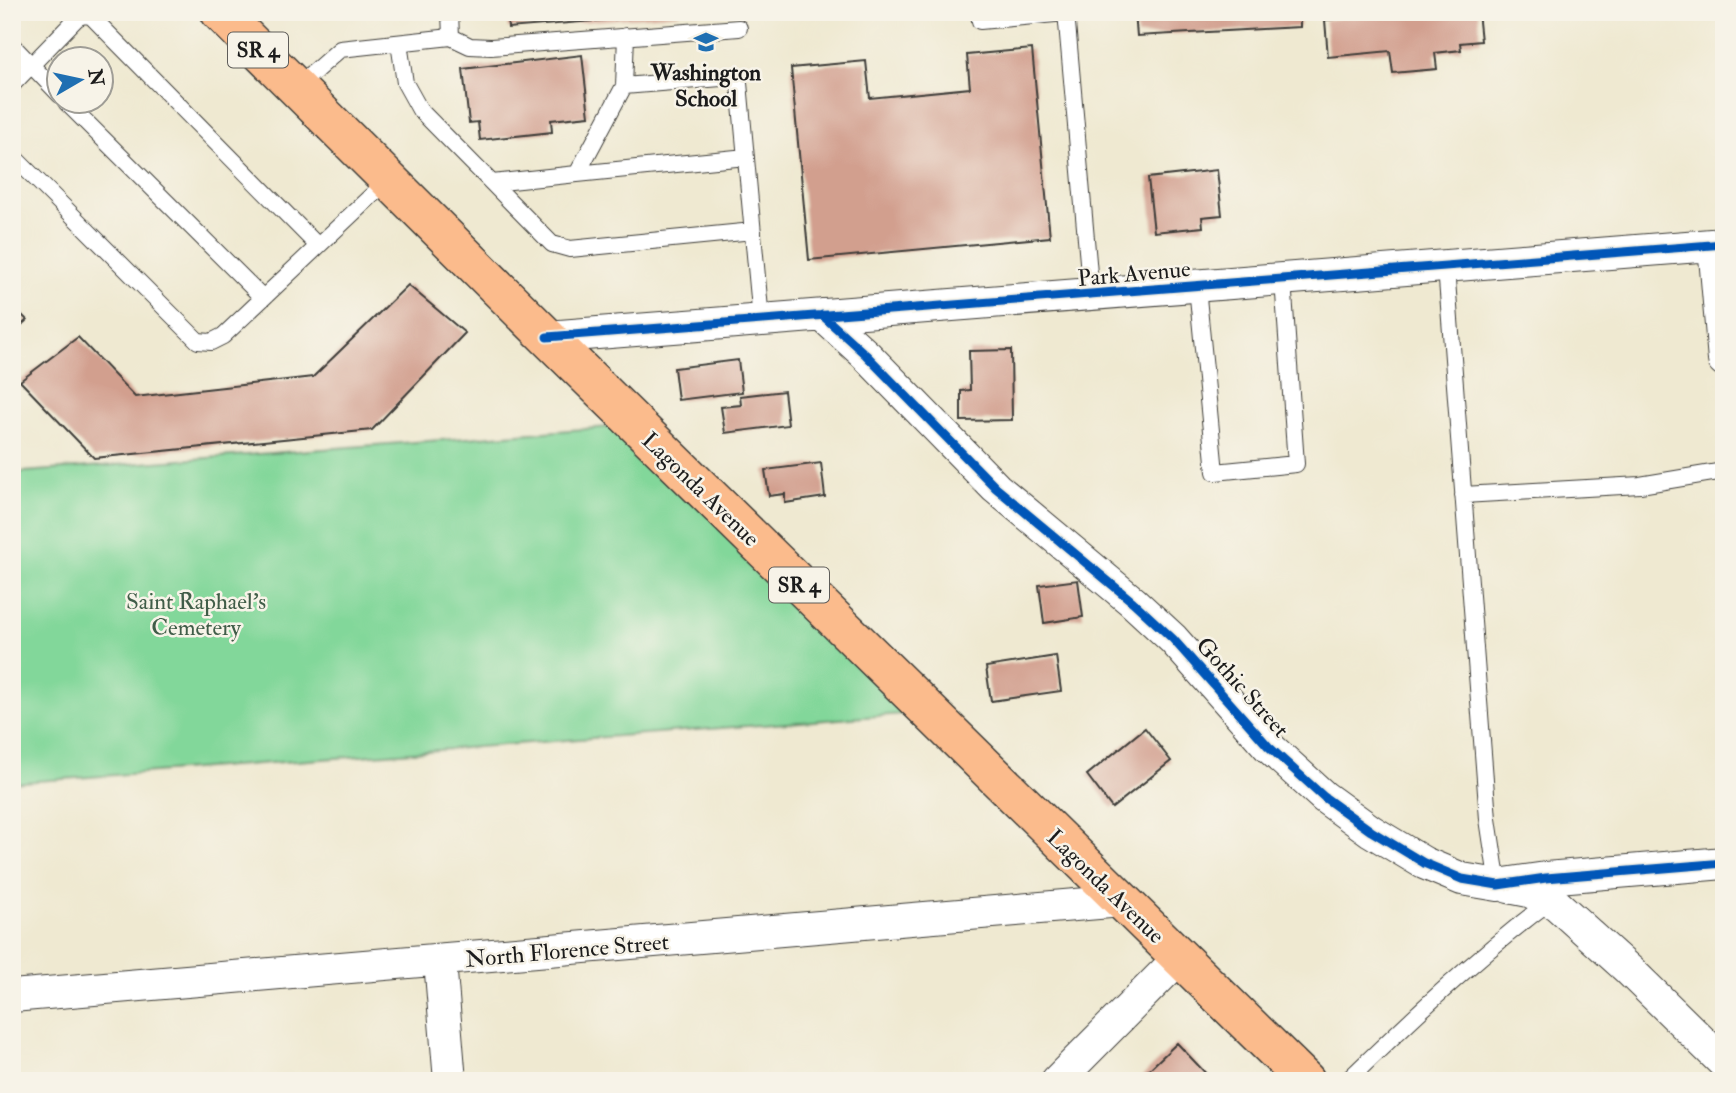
<svg xmlns="http://www.w3.org/2000/svg" width="1736" height="1093" font-family="'IM FELL Double Pica',serif">
  <style>
    .green { fill: #82d79a; stroke: #4f7a5b; stroke-width: 2 }
    .building { fill: #d29f8e }
    .lines { fill: none; stroke-linecap: round; stroke-linejoin: round }
    .service-casing { stroke: #3c3b37; stroke-width: 18 }
    .minor-casing { stroke: #3c3b37; stroke-width: 34 }
    .primary-casing { stroke: #3c3b37; stroke-width: 41 }
    .service { stroke: #fff; stroke-width: 16 }
    .minor { stroke: #fff; stroke-width: 32 }
    .primary { stroke: #fbbb8c; stroke-width: 38 }
    .cycleway-casing { stroke: #f7f3e8; stroke-width: 13 }
    .cycleway { stroke: #0057b8; stroke-width: 9 }
    .labels { text-anchor: middle; stroke-width: 5; stroke-linejoin: round; paint-order: stroke }
    .shield { fill: #f7f3e8; stroke: #5e5c59; stroke-width: 2 }
    .shield-label { font-size: 21px; font-weight: bold; fill: #1c1c1c }
    .poi-label { font-size: 23px; font-weight: bold; fill: #1c1c1c; stroke: #f7f3e8 }
    .street-label { font-size: 23px; fill: #1c1c1c; stroke: #f7f3e8 }
    .park-label { font-size: 23px; fill: #405d48; stroke: #f7f3e8 }
  </style>
  <rect width="100%" height="100%" fill="#f7f3e8"/>
  <filter id="ink" filterUnits="userSpaceOnUse"><feTurbulence type="fractalNoise" baseFrequency=".0143" numOctaves="2"/><feDisplacementMap in="SourceGraphic" scale="14" xChannelSelector="R" yChannelSelector="G"/><feConvolveMatrix kernelMatrix="1 2 1 2 8 2 1 2 1" color-interpolation-filters="sRGB"/></filter>
  <filter id="wash" filterUnits="userSpaceOnUse"><feTurbulence type="fractalNoise" baseFrequency=".00686" numOctaves="4" result="noise"/><feDisplacementMap in="SourceGraphic" scale="28" xChannelSelector="R" yChannelSelector="G"/><feGaussianBlur stdDeviation="1.57" result="paint"/><feColorMatrix in="noise" values="0 0 0 0 0 0 0 0 0 0 0 0 0 0 0 0 0 1.4 0 .05"/><feComposite in="paint" operator="in"/></filter>
  <g filter="url(#wash)">
    <rect width="100%" height="100%" fill="#efe9d1"/>
    <!-- green -->
    <path class="green" d="M636,425L929,712L12,783V473Z"/>
    <g id="blocks">
      <!-- building -->
      <path class="building" d="M507,12H679V14L508,28Z
        M1135,12H1300V27L1137,36Z
        M1366,12H1478L1481,41L1460,43L1461,50L1435,53L1437,69L1393,73L1390,51L1328,57L1325,20L1366,16Z
        M1032,49L1050,237L809,260L791,68L866,61L870,98L970,88L967,55Z
        M582,55L589,116L551,120L552,132L480,140L478,122L469,123L463,69Z
        M1217,170L1222,215L1202,217L1203,227L1154,232L1148,178Z
        M408,285L465,333L372,430L94,458L20,381L78,337L135,397L313,377Z
        M12,305L27,320L12,334Z
        M1011,350L1012,420L961,421V391L970,390L969,351Z
        M738,360L742,392L678,400L674,368Z
        M784,391L788,425L725,433L721,407L741,405L740,396Z
        M821,463L825,497L785,503V494L769,496L765,470Z
        M1078,580L1083,617L1044,623L1039,585Z
        M1056,656L1061,691L991,701L986,667Z
        M1145,728L1171,761L1112,808L1087,775Z
        M1177,1043L1213,1081H1137Z"/>
    </g>
  </g>
  <g filter="url(#ink)">
    <use href="#blocks" fill-opacity="0" stroke="#3c3b37" stroke-width="2"/>
    <g class="lines">
      <!-- service casing -->
      <g class="service-casing">
        <path id="service" d="M450,12L451,37
          M979,12L980,21L1066,13
          M1066,12L1091,296
          M399,43L405,83L420,110L492,183L577,174L624,86L626,36
          M12,45L60,95
          M12,85L77,18L84,15L91,16L317,245
          M624,86L733,77L739,83L761,320
          M296,88L340,49L451,37L470,46L491,47L739,28
          M66,102L263,298
          M12,155L198,341L211,342L223,336L388,180
          M577,174L746,157
          M492,183L552,244L570,249L753,231
          M1446,267L1488,819L1498,885
          M1197,287L1215,472L1296,464L1283,280
          M1463,495L1640,485L1724,471
          M1347,1081C1412,1018 1477,956 1550,901"/>
      </g>
      <!-- minor casing -->
      <g class="minor-casing">
        <path id="minor" d="M1714,245L1724,360
          M822,315L866,355L996,488L1133,602L1173,639L1268,746L1324,797L1371,831L1424,863L1462,879L1498,885L1546,878L1724,863
          M547,337L1724,244
          M1509,887L1529,891L1556,904L1629,970L1724,1063
          M440,961L450,1081
          M12,996L1122,901
          M1057,1081L1179,958"/>
      </g>
      <!-- primary casing -->
      <g class="primary-casing">
        <path id="primary" d="M220,12L547,337L1306,1081"/>
      </g>
      <!-- service -->
      <use href="#service" class="service"/>
      <!-- minor -->
      <use href="#minor" class="minor"/>
      <!-- primary -->
      <use href="#primary" class="primary"/>
      <!-- cycleway casing -->
      <g class="cycleway-casing">
        <path id="cycleway" d="M822,315L866,355L996,488L1133,602L1173,639L1268,746L1324,797L1371,831L1424,863L1462,879L1498,885L1546,878L1724,863
          M547,337L1724,244"/>
      </g>
      <!-- cycleway -->
      <use href="#cycleway" class="cycleway"/>
    </g>
  </g>
  <!-- icons -->
  <defs>
    <g id="school-bare" transform="scale(1.89)"><path d="M0-5L7-2L0 1L-7-2ZM-4 1L0 2.5L4 1V4Q0 6-4 4Z" fill="#1f6fb2" stroke="#f7f3e8" stroke-width="2.5" paint-order="stroke"/></g>
  </defs>
  <g fill-rule="evenodd">
    <use href="#school-bare" x="706" y="42"/>
  </g>
  <g class="labels">
    <!-- shield labels -->
    <g class="shield">
      <rect x="228" y="32.5" width="60" height="35" rx="5"/>
      <rect x="769" y="567.5" width="60" height="35" rx="5"/>
    </g>
    <g class="shield-label">
      <text x="258" y="57">SR 4</text>
      <text x="799" y="592">SR 4</text>
    </g>
    <!-- poi labels -->
    <g class="poi-label">
      <text x="706" y="80">Washington<tspan x="706" dy="26">School</tspan></text>
    </g>
    <!-- street labels -->
    <g class="street-label">
      <text transform="translate(1134 273) rotate(-5)" y="8">Park Avenue</text>
      <text transform="translate(701 489) rotate(44)" y="8">Lagonda Avenue</text>
      <text transform="translate(1243 687) rotate(48)" y="8">Gothic Street</text>
      <text transform="translate(1106 886) rotate(44)" y="8">Lagonda Avenue</text>
      <text transform="translate(567 950) rotate(-5)" y="8">North Florence Street</text>
    </g>
    <!-- park labels -->
    <g class="park-label">
      <text x="196" y="609">Saint Raphael's<tspan x="196" dy="26">Cemetery</tspan></text>
    </g>
  </g>
  <!-- margin -->
  <rect width="1736" height="1093" fill="none" stroke="#f7f3e8" stroke-width="42"/>
  <!-- north arrow -->
  <g transform="translate(80 80) rotate(81)"><circle r="33" fill="#f7f3e8" stroke="#9f9d96" stroke-width="2"/>
  <path d="M0-5L12 26L0 18L-12 26Z" fill="#1f6fb2"/>
  <text y="-10" font-size="19" font-weight="bold" text-anchor="middle" fill="#1c1c1c">N</text>
  </g>
</svg>
